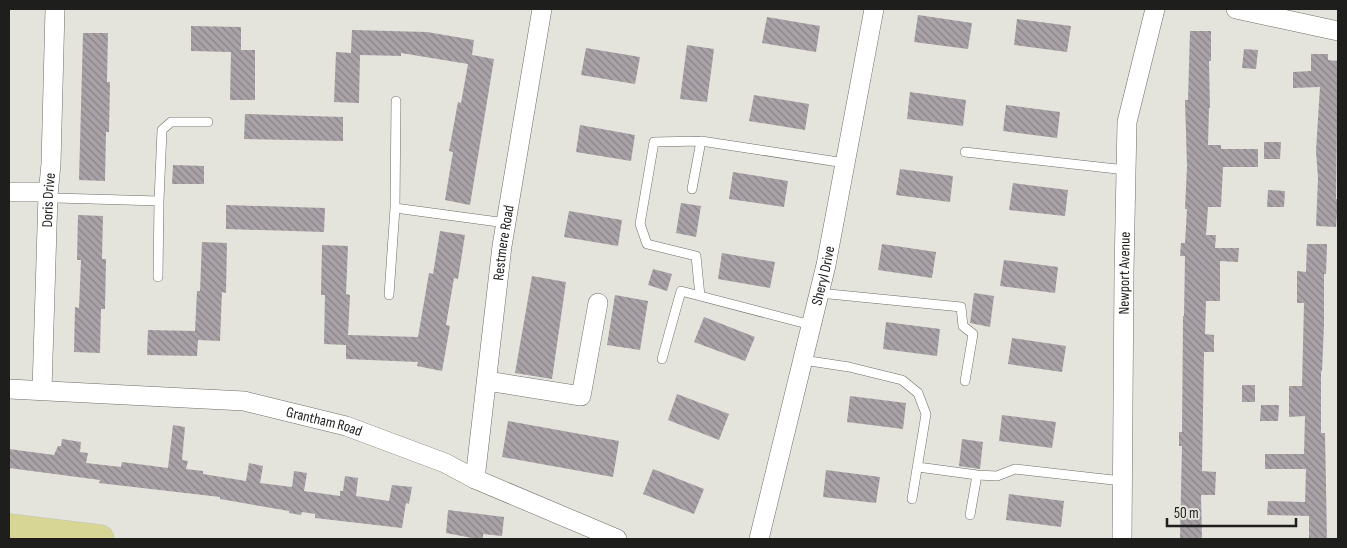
<svg xmlns="http://www.w3.org/2000/svg" width="1347" height="548" font-family="'Sofia Sans Condensed',sans-serif">
  <style>
    .building { fill: url(#building-back-hatch) }
    .lines { fill: none; stroke-linecap: round; stroke-linejoin: round }
    .service-casing { stroke: #6d6e67; stroke-width: 10 }
    .minor-casing { stroke: #6d6e67; stroke-width: 20 }
    .primary-casing { stroke: #c0c0bf; stroke-width: 29 }
    .service { stroke: #fff; stroke-width: 9 }
    .minor { stroke: #fff; stroke-width: 19 }
    .primary { stroke: #d7d694; stroke-width: 28 }
    .labels { text-anchor: middle; stroke-width: 4; stroke-linejoin: round; paint-order: stroke }
    .street-label { font-size: 15px; fill: #1e1e1c; stroke: #e4e4dd }
  </style>
  <defs>
    <pattern id="building-back-hatch" width="6" height="6" patternUnits="userSpaceOnUse" patternTransform="scale(1.25)"><rect width="6" height="6" fill="#a9a2a7"/><path d="M-1 5l2 2M0 0l6 6M5-1l2 2" fill="none" stroke="#898387"/></pattern>
  </defs>
  <rect width="100%" height="100%" fill="#e4e4dd"/>
  <!-- building -->
  <path class="building" d="M918,15L972,23L968,49L914,42Z
    M767,17L820,26L816,52L762,43Z
    M1017,19L1071,26L1067,52L1014,45Z
    M191,26L241,27V50H255V100H230L231,52L191,51Z
    M352,30L427,32L474,40L472,55L494,59L470,205L445,200L453,152L449,151L458,102L461,103L468,64L401,53V56L360,55L359,103L334,102L336,52L351,53Z
    M1190,31H1211V61H1209L1210,108H1209L1208,145H1221V149H1258V167H1223L1221,207H1208L1206,235H1216L1215,248H1239L1238,262L1220,261V301H1206L1205,334L1214,335V352H1204L1202,471L1216,472L1215,495H1201L1202,539H1180L1182,446H1179V432H1182L1183,316H1184L1185,256H1180L1181,243H1185L1187,209H1185L1187,166L1185,100H1188Z
    M83,33H108L107,82H110L109,132H106L105,181L79,180Z
    M687,45L714,49L707,102L680,99Z
    M586,48L640,57L635,84L581,75Z
    M1244,49L1258,50L1256,69L1242,68Z
    M1311,54H1328V60L1338,61L1336,199H1338L1336,227L1316,226L1318,178L1316,151L1320,87L1293,88V72L1311,71Z
    M910,92L966,100L963,126L907,119Z
    M754,95L809,104L805,130L749,121Z
    M1006,105L1060,112L1057,138L1003,131Z
    M245,114L343,117V141L244,139Z
    M580,125L635,135L631,161L576,152Z
    M1264,142H1281L1280,159H1264Z
    M173,165L204,166V184H172Z
    M900,169L953,176L950,202L896,195Z
    M733,172L788,181L784,207L729,199Z
    M1013,183L1068,190L1065,216L1009,210Z
    M1268,190L1285,191L1284,207H1267Z
    M681,203L701,206L696,237L676,233Z
    M226,205L325,208L324,232L226,229Z
    M569,211L622,220L618,246L564,237Z
    M78,215L103,216L102,259H106L105,309H101L100,353L74,352L75,307L79,308L81,260H77Z
    M440,231L465,235L458,279L454,278L446,325L450,326L442,371L417,366L418,362L346,359V345L324,344L325,295H321L322,245L348,246L346,294L350,295L348,335L418,337L429,273L433,274Z
    M202,242L227,243L226,293L222,292L220,341L198,340L197,356L147,355L148,330L195,331L197,291H200Z
    M882,244L936,252L932,278L878,270Z
    M1307,244H1327L1326,274H1324V324L1322,371H1321V433H1325L1327,539H1309V516L1267,515L1268,501L1305,502L1306,469H1265V454H1304L1305,416L1289,417V386H1302L1304,303H1297V271L1306,272Z
    M722,253L775,262L770,288L718,279Z
    M1004,260L1058,267L1055,293L1000,286Z
    M653,269L672,274L667,291L648,285Z
    M532,276L566,282L552,379L515,373Z
    M974,293L994,296L990,327L970,323Z
    M615,295L648,301L640,350L607,345Z
    M704,317L755,337L745,361L694,342Z
    M886,322L940,329L937,356L883,349Z
    M1012,338L1066,346L1062,372L1008,364Z
    M1242,385H1255V402H1242Z
    M677,394L729,414L719,440L668,420Z
    M850,396L906,403L903,429L847,422Z
    M1261,405H1279L1278,421H1260Z
    M1002,415L1056,422L1052,448L999,441Z
    M508,421L619,441L613,477L502,457Z
    M173,425L185,427L182,460L188,461L186,469L203,471V474L246,481L249,463L263,466L260,483L292,487L294,471L307,473L304,491L340,496V491H343L345,476L358,478L356,496L389,501L392,485L412,487L409,504L406,503L402,528L315,518V514L302,512L301,515L289,513V511L220,499V497L99,483L100,480L9,468V449L54,455L58,446H61L62,439L81,442L80,452L88,453L86,463L121,467L122,462L168,468Z
    M962,439L983,442L980,469L959,466Z
    M653,469L704,489L694,514L643,494Z
    M826,470L880,477L876,503L823,497Z
    M1009,494L1064,501L1061,527L1006,520Z
    M448,510L504,517L502,536L483,534V538H472L446,533Z"/>
  <g class="lines">
    <!-- service casing -->
    <g class="service-casing">
      <path id="service" d="M965,152L1126,170
        M692,189L701,141L845,163
        M48,195L56,198L159,201
        M395,208L506,223
        M158,277L159,201L162,130L171,122H208
        M819,293L961,307L963,326L973,334L965,381
        M389,295L395,208L396,101
        M700,296L696,256L647,244L640,224L654,142L701,141
        M662,359L681,291L811,325
        M803,360L849,367L902,380L918,393L926,414L912,499
        M918,467L977,475
        M970,515L977,475L997,476L1015,469L1122,481"/>
    </g>
    <!-- minor casing -->
    <g class="minor-casing">
      <g id="minor">
        <path d="M1236,9L1338,31"/>
        <path d="M9,192H42L48,195"/>
        <path d="M487,381L581,396L598,303"/>
        <path id="s1" d="M9,389L244,401L346,426L445,463L475,479L617,539"/>
        <path id="s2" d="M42,390L48,195L51,164L55,9"/>
        <path id="s3" d="M475,479L502,246L542,9"/>
        <path id="s4" d="M759,539L826,265L874,9"/>
        <path id="s5" d="M1122,539L1124,272L1127,122L1155,9"/>
      </g>
    </g>
    <!-- primary casing -->
    <g class="primary-casing">
      <path id="primary" d="M9,528L100,539"/>
    </g>
    <!-- service -->
    <use href="#service" class="service"/>
    <!-- minor -->
    <use href="#minor" class="minor"/>
    <!-- primary -->
    <use href="#primary" class="primary"/>
  </g>
  <g class="labels">
    <!-- street labels -->
    <g class="street-label">
      <text dy="5" stroke="none"><textPath href="#s2" startOffset="190">Doris Drive</textPath></text>
      <text dy="5" stroke="none"><textPath href="#s3" startOffset="238">Restmere Road</textPath></text>
      <text dy="5" stroke="none"><textPath href="#s5" startOffset="266">Newport Avenue</textPath></text>
      <text dy="5" stroke="none"><textPath href="#s4" startOffset="271">Sheryl Drive</textPath></text>
      <text dy="5" stroke="none"><textPath href="#s1" startOffset="318">Grantham Road</textPath></text>
    </g>
  </g>
  <!-- border -->
  <rect width="1347" height="548" fill="none" stroke="#1e1e1c" stroke-width="20"/>
  <!-- scale -->
  <path d="M1167 518v8h129v-8" fill="none" stroke="#1e1e1c" stroke-width="2.5"/>
  <text x="1174" y="518" font-size="15" fill="#1e1e1c" stroke="#e4e4dd" stroke-width="4" paint-order="stroke">50 m</text>
</svg>
